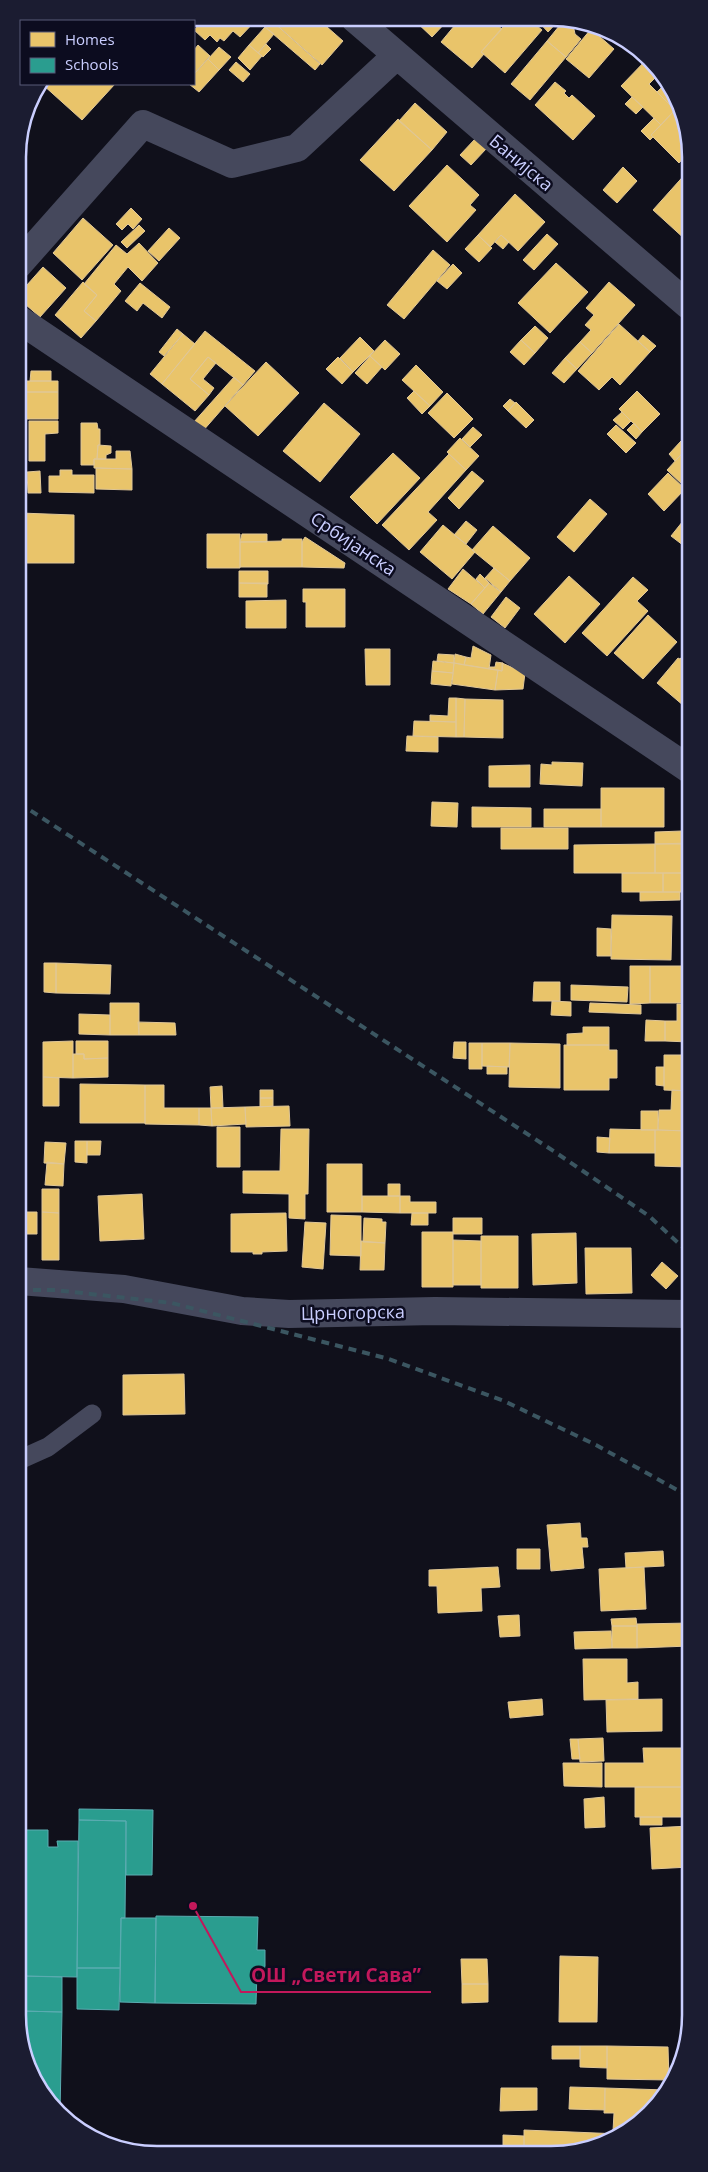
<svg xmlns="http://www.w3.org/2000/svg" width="708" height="2172" font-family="'Open Sans',sans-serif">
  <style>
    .green { fill: #0f2622 }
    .homes { fill: #e9c46a; stroke: #e0c797 }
    .schools { fill: #2a9d8f; stroke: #5aacb1 }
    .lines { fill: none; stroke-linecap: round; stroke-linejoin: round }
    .service { stroke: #45485c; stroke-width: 19 }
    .minor { stroke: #45485c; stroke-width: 28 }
    .rail { stroke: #3b5661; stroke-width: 4; stroke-dasharray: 8 6; stroke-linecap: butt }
    .labels { text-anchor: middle; stroke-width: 5; stroke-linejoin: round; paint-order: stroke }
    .street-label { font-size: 18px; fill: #caceff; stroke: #0c0c1f }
    .rim { fill: none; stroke: #caceff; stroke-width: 2.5 }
    .leader { fill: none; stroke: #c2185b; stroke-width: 2 }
    .callout-dot { fill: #c2185b; stroke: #0c0c1f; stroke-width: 2 }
    .callout-label { font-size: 19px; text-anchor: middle; font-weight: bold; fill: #c2185b; stroke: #0c0c1f; stroke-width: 5; stroke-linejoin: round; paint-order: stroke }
  </style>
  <rect width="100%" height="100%" fill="#10101b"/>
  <!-- green -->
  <path class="green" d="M193,2146L320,2147V2152H193Z"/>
  <!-- homes -->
  <path class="homes" d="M205,18H258L240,37L233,31L224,41L220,38L217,42L210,35L205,40L194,30Z
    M273,18L318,19L343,41L322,65L271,20Z
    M413,19H449L432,37Z
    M460,19L491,20L502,29L481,52L484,54L472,68L441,42Z
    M271,20L320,64L315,70L265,27Z
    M509,20H530L542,30L505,73L481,52Z
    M537,20H559L548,32Z
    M564,20H572L575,34L581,39L566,57L547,41Z
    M265,27L274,34L258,53L249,45Z
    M591,29L614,49L589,78L566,59Z
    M547,41L566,57L530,100L511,84Z
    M266,44L271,49L263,57L258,53Z
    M198,45L210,56L194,74V50Z
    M249,45L262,56L250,70L238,58Z
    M219,47L231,57L219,70L208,59Z
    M648,58L660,78L657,76L649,84L675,110L661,125L621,86Z
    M208,59L219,70L199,92L189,84H194V74Z
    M236,62L250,74L243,82L229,70Z
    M555,82L566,91L564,93L569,98L572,95L595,116L573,140L535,105Z
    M42,84H115L82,120Z
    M664,85L676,108L675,110L657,92Z
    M632,97L643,107L636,114L625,104Z
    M415,103L447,132L432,150L399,121Z
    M675,110L688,130V153L679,163L651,135Z
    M654,118L661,125L651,135L653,137L650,140L641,131Z
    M398,119L432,150L394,191L360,160Z
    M475,139L486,149L471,165L460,155Z
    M447,165L479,195L470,205L476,210L447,242L409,206Z
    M623,167L637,181L617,203L603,190Z
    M688,171V240L687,241L653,210Z
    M515,194L545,222L518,251L501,235L490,247L478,235Z
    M131,208L142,219L133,229L128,224L122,230L116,224Z
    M83,218L113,245L82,280L53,253Z
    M139,225L145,231L127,248L121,242Z
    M169,228L180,238L159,261L148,251Z
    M547,234L558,244L534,270L523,260Z
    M478,235L492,248L479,262L465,249Z
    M501,235L509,242L503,249L495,242Z
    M139,243L158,263L142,281L128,267L114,284L121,291L96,321L84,311L97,295L84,284L116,245L127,254Z
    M433,250L450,265L404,319L387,305Z
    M556,263L588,292L550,333L518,303Z
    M453,264L462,273L447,289L437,281Z
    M43,267L66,288L40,317L18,298V295Z
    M83,282L97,295L84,311L96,321L81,338L55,315Z
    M609,282L635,305L592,353L580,342L591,330L585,325L594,315L586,308Z
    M140,283L170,307L162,318L143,303L137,311L125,301Z
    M619,324L650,352L620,385L612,377L599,390L578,371Z
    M535,326L548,338L535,353L521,340Z
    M177,329L183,334L164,356L159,352Z
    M205,331L255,371L243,385L208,357L190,379L209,395L195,411L162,384Z
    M183,334L195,344L162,384L150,374Z
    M643,335L656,346L650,352L638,341Z
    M360,337L374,351L353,372L340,358Z
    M385,340L400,354L385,370L370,356Z
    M521,340L535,353L524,365L510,352Z
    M580,342L592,353L577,369L565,358Z
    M370,356L382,367L367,384L355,373Z
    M208,357L216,363L203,379L214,388L209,395L190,379Z
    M338,357L353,372L342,384L326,369Z
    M565,358L577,369L564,383L552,373Z
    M266,362L299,393L258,436L225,406Z
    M416,365L443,392L430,406L402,380Z
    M31,371H51V381H30Z
    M234,377L243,385L202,432L193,423Z
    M18,381H58V392H18Z
    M414,391L430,406L422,414L407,398Z
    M637,391L660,414L642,432L619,409Z
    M18,392H58V419H18Z
    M447,393L473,419L454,438L428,413Z
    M510,399L515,403L508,411L503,406Z
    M516,402L534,420L526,428L508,411Z
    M324,403L360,434L320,482L283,451Z
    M622,412L631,421L623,429L613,420Z
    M29,421H58V433L45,434V461H29Z
    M81,423H97L98,429H100V445H98L97,459H94V465H81Z
    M634,423L642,432L636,439L627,430Z
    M616,425L636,443L626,453L607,434Z
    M473,427L482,435L470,447L462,439Z
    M460,438L479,456L466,470L447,452Z
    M681,441L688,447L675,461L669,454Z
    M98,445L111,446V453L106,455V459H97Z
    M688,447V485L686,488L667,470Z
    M116,451H130L132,469L94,468V459H116Z
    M393,453L420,478L377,524L350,497Z
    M449,454L466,470L428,512L437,520L409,550L382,525Z
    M96,468L132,469V490L96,489Z
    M60,470H72V475H94V493L49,492V476H60Z
    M40,471L41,493H28L27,472Z
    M472,471L484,481L459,509L448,498Z
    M668,473L685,489L664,511L648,494Z
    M590,499L607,514L574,552L557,537Z
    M20,513L74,515V563H19Z
    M466,521L477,530L466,544L454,535Z
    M683,521L688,526V549L671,536Z
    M443,525L475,552L452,579L420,552Z
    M493,526L530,558L510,581L472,550Z
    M207,534H240V568H207Z
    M242,534H267V542H240Z
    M305,537L345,563L344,568L302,567V542Z
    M282,539H302V567H240V542L282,541Z
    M494,568L510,581L501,592L485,578Z
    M463,569L485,588L471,604L448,589Z
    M239,571H268V584L239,583Z
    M480,574L489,583L485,588L476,579Z
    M569,576L600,604L565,643L534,614Z
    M633,577L648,590L637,601L648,611L607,656L582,633Z
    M239,583H267V597H239Z
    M489,583L501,592L483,614L471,604Z
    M303,589H345V627H306V602H303Z
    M506,597L520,608L505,628L491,617Z
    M286,600V628H246V601Z
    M648,615L677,642L643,679L614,653Z
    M473,646L491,655L489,669L464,665L466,657L471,658Z
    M365,649H390V685H366Z
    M689,649V699L684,706L657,683L678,658L680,659Z
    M438,654L454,655V663L437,661Z
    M455,654L466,657L464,665L454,663Z
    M433,661L454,663L453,673L432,671Z
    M496,662L503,663L502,671L489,669V667H495Z
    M454,663L498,670L495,690L452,684Z
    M502,663L525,673L523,689L495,690L498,670L502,671Z
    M432,671L453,673L451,686L431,684Z
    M449,698H456V722L430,721V715L448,716Z
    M456,698L465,699L464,737H456Z
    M465,699L503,700V738L464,737Z
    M414,721L456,722V737L413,736Z
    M407,736L438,737V752L406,751Z
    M552,762L583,763L582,786L540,784L541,764L552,765Z
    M530,765V787H489V766Z
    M601,788H664V827H601Z
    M432,802L458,803L457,827L431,826Z
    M472,807L531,808V827H472Z
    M544,809H601V827H544Z
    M501,828H568V849H501Z
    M682,831V844H655V832Z
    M689,843V873H655V844Z
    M655,844V873H574V845Z
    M622,873H663V892H622Z
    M663,873H689V892H663Z
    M640,892H680V900L640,901Z
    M612,915L672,916L671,960L611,959Z
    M597,928L611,929V956H597Z
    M44,963H56V993L44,992Z
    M56,963L111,965L110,994L56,993Z
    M630,966H650V1003L630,1004Z
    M650,966H689V1003H650Z
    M534,982H560V1001H533Z
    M571,985L628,987L627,1002L571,1000Z
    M552,1001L571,1002V1016L551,1015Z
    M110,1003H139V1035H110Z
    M590,1003L641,1005V1014L589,1012Z
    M677,1004H689V1042L665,1041V1021H677Z
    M79,1014L110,1015V1035L79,1034Z
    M646,1020L665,1021V1041H645Z
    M138,1022L175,1023L176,1035H139Z
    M583,1027H609V1045H567V1034L583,1033Z
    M73,1041V1078L43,1077V1042Z
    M76,1041H108V1058L84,1059V1054H76Z
    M454,1042H466V1059L453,1058Z
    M469,1043H482V1069H469Z
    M482,1043H510L509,1067L482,1066Z
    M510,1043L560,1044V1088L509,1087Z
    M564,1045H609V1050H617V1078H609V1090H564Z
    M73,1054H84V1059L108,1058V1077L73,1078Z
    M664,1055H689V1091L664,1090Z
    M487,1066L507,1067V1074H487Z
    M656,1067H664V1086L656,1085Z
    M43,1077L59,1078V1106H43Z
    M80,1084L145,1085V1123H80Z
    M145,1085H164V1108H199V1125L145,1124Z
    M222,1086L223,1108H211L210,1087Z
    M260,1090H273V1098H260Z
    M672,1090L689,1091V1131L658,1130L659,1110H671Z
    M260,1098H273V1106L260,1107Z
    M289,1106L290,1126L246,1127L245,1107Z
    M245,1107L246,1124L212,1126L211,1108Z
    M199,1108H211L212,1126L199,1125Z
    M641,1111H658V1130H641Z
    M217,1127H240V1167H217Z
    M281,1129H309L308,1194H305V1219L289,1218V1194L243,1193V1171H280Z
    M610,1129L655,1130V1153H609Z
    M655,1130L689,1131V1167L655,1166Z
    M597,1137L610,1138L609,1153L597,1152Z
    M75,1141H87V1163L75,1162Z
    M87,1141H101L100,1155H87Z
    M45,1142L66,1143L64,1164L44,1163Z
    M47,1162L64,1164L63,1186L45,1185Z
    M327,1164H362V1212H327Z
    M388,1184H400V1196H388Z
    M42,1189H59V1213L42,1212Z
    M142,1194L144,1239L100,1241L98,1196Z
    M362,1196H400V1213L362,1212Z
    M400,1196H410V1202H436V1213H400Z
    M19,1212H37V1234H19Z
    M42,1212L59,1213V1260H42Z
    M286,1213L287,1251L262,1252V1254H253V1252H231V1214Z
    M412,1213H428V1225H411Z
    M331,1215L361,1216V1256L330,1255Z
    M364,1218L382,1219V1222H386L385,1243L363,1242Z
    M453,1218H482V1234H453Z
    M305,1222L326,1223L323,1269L302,1267Z
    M422,1232H453V1287H422Z
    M576,1233L577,1283L533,1285L532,1234Z
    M481,1236H518V1288H481Z
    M453,1240L481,1241V1285H453Z
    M361,1241L385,1243L384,1270H360Z
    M585,1248H631L632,1293L586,1294Z
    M662,1262L678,1276L666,1289L651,1275Z
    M184,1374L185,1414L123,1415V1375Z
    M580,1523L581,1538H587L588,1547H582L584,1568L551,1571L547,1525Z
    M517,1549H540V1569H517Z
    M663,1551L664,1566L626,1568L625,1553Z
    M498,1567L500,1587L481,1588L482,1611L438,1613L437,1586H429V1570Z
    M644,1567L646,1609L601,1611L599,1569Z
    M519,1615L520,1636L500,1637L498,1616Z
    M636,1618L637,1626H612L611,1619Z
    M690,1623V1646L637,1648V1624Z
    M612,1626H637V1648H612Z
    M611,1631L612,1648L575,1649L574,1632Z
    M583,1659H627V1683L638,1682V1699L584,1700Z
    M542,1699L543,1715L510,1718L508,1702Z
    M662,1699V1731L607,1732L606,1700Z
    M603,1738L604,1761L580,1762L578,1739Z
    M570,1739H578L580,1759H572Z
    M643,1748H690V1787H605V1763H644Z
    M563,1763H602V1787L564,1786Z
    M635,1787H690V1817H635Z
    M604,1797L605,1827L585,1828L584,1799Z
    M640,1817H662V1825H640Z
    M690,1826V1867L652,1869L650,1828Z
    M560,1956L598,1957L597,2022H559Z
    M461,1959H487L488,1984H462Z
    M462,1984H488V2002L462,2003Z
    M552,2046H580V2059H552Z
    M580,2046H607V2068L580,2067Z
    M607,2046L668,2047L669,2080L607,2079Z
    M570,2087L605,2088V2110L569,2109Z
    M501,2088H537V2110L500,2111Z
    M605,2088L666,2090L656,2107L626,2131H613L614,2113H604Z
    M524,2130L620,2134V2136L586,2149L524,2147Z
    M503,2135L524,2136V2147L503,2146Z"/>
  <!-- schools -->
  <path class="schools" d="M79,1809L153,1810L152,1875H126V1821L79,1820Z
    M79,1820L126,1821L125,1918H121L120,1968H77Z
    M20,1830H48V1847H58L57,1841H78L77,1977L23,1976V1921H20Z
    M156,1916L258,1917L257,1950H265V1971H257L256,2004L155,2003Z
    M121,1918H156L155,2003L120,2002Z
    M77,1968H120L119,2010L77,2009Z
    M20,1976L62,1977V2012L20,2011Z
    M20,2011L62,2012L60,2114L20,2042Z"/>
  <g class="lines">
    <!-- service -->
    <path class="service" d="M19,1460L48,1447L92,1414"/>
    <!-- minor -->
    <path class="minor" d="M355,19L688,305
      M18,265L143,124L232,164L297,148L396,56
      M18,319L689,769
      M19,1281L124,1289L242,1311L289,1314L435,1311L689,1314"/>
    <!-- rail -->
    <path class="rail" d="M19,803L555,1152L649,1216L689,1253
      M19,1290H55L172,1303L389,1359L504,1401L596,1445L690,1497"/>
  </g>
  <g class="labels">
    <!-- street labels -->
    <g class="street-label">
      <text transform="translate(521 163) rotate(40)" y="6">Банијска</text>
      <text transform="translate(353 544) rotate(34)" y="6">Србијанска</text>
      <text transform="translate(353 1313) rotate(-1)" y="6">Црногорска</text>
    </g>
  </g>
  <!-- crop -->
  <path d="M0 0H708V2172H0ZM157 26H551A131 131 0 0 1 682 157V2015A131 131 0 0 1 551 2146H157A131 131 0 0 1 26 2015V157A131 131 0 0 1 157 26Z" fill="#1b1c31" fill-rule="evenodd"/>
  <path class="rim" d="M157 26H551A131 131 0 0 1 682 157V2015A131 131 0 0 1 551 2146H157A131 131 0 0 1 26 2015V157A131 131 0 0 1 157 26Z"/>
  <!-- callouts -->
  <path class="leader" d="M193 1906L241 1992H431"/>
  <circle class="callout-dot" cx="193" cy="1906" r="5"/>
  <g class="callout-label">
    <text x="336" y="1982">ОШ „Свети Сава”</text>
  </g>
  <!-- legend -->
  <rect x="20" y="20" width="175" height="65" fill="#0c0c1f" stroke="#585a79"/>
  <rect x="30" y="32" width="25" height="15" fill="#e9c46a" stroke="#585a79"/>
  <text x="65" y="45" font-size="15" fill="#caceff">Homes</text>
  <rect x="30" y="58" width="25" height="15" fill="#2a9d8f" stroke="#585a79"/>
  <text x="65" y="70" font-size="15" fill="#caceff">Schools</text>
</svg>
